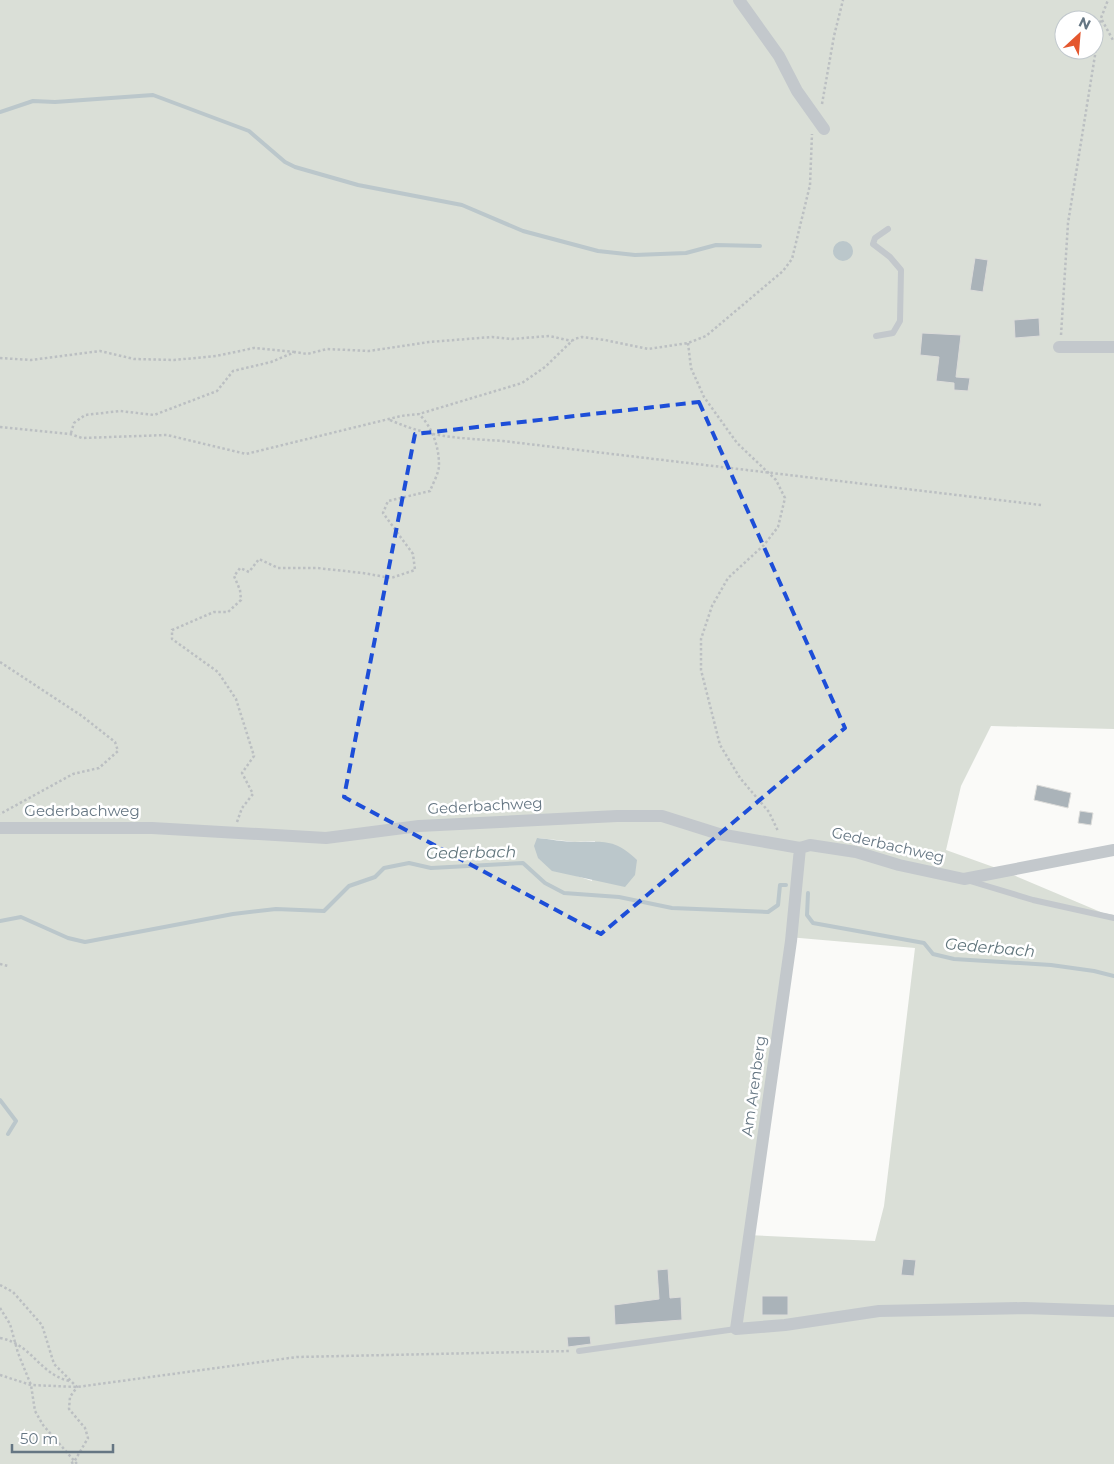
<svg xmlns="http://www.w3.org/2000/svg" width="1114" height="1464" font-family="Montserrat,sans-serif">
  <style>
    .green { fill: #dadfd7; fill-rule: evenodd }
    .water { fill: #bbc7cb }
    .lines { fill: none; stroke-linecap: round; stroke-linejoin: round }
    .stream { stroke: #bbc7cb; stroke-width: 4 }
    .building { fill: #aab3b9; stroke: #dcdcda }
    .path { stroke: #bbbfc2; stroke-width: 2.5; stroke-dasharray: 2.5 2.5; stroke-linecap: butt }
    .service { stroke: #c3c8cc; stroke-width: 6 }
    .minor { stroke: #c3c8cc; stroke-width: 12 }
    .marked { fill: none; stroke: #1d4ed8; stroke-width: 4; stroke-dasharray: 10 6; stroke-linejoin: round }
    .labels { text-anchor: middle; stroke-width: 5; stroke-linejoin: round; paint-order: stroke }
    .street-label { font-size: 15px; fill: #657683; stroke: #fff }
    .water-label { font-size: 16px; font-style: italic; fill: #60757c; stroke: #fff }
  </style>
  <rect width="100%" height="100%" fill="#fafaf8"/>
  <!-- green -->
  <path class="green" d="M0,0H1114V729L991,726L961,786L946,850L999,869L1103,913L1114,915V1464H0ZM1064,20H1094V50H1064ZM538,838L575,842L595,841L592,881L577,876ZM788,937L915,948L884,1206L875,1241L746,1235Z"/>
  <!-- water -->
  <path class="water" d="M833 251a10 10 0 1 1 20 0a10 10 0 1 1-20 0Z
    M537,838C550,839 564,842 576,842C605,842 615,839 637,860L635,875L625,887L552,871L538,858L534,846Z"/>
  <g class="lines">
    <!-- stream -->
    <path class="stream" d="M0,112L33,101L55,102L153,95L249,131L285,162L295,167L358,185L462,205L523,231L598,251L635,255L686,253L716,245L760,246
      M808,893L807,915L813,923L924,943L933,954L954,959L1051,965L1094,971L1114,976
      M0,921L21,917L68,938L85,942L233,914L276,909L324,911L349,886L375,877L384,868L409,863L431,868L523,863L545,883L564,893L619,897L672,908L768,912L778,905L780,885H786
      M0,1100L16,1121L8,1134"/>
  </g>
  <!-- building -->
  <path class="building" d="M975,258L988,260L983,292L970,290Z
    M1039,318L1040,336L1015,338L1014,320Z
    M922,333L961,335L956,377L970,378L968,391L954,390V383L936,381L939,357L920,355Z
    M1037,785L1071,793L1068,808L1034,800Z
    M1080,811L1093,813L1091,825L1078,823Z
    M903,1259L916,1260L914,1276L901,1275Z
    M668,1269L670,1298L681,1297L682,1320L615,1325L614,1305L659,1299L657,1270Z
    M762,1296H788V1315H762Z
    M590,1336L591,1344L568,1347L567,1337Z"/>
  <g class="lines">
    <!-- path -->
    <path class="path" d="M1102,20L1114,42
      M822,104L834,36L843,0
      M1061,335L1068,223L1101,18L1108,0
      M688,343L691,368L704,397L737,443L776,480L785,498L778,527L764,545L728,578L712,606L701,639V670L720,745L740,778L769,812L778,831
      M0,358L31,360L100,351L134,359L174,360L216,356L254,348L295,352
      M390,420C431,438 459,438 503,441L1041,505
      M0,427L70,434L82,438L167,435L246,454L401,416L419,414L522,383L545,367L574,339L582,337L605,340L648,349L688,343L706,336L783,271L792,259L810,185L812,134
      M71,433L74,423L85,415L120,411L154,415L217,391L233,371L271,362L295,352L307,354L327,349L369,351L429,342L492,337L512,339L549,336L572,341
      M0,662L82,716L115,742L118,751L99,768L73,774L0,814
      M237,822L242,808L253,794L242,773L254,756L236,699L218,672L172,639V630L214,612H228L241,600L240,590L234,576L240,568L249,572L259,559L278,568H317L363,573L391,578L415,570L413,554L383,513L388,501L430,491C433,483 439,473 439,465C439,446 432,427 419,414
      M0,964L8,966
      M0,1285L13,1292L42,1325L54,1364L77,1387L70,1397L69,1409L85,1428L88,1438L74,1462L69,1464
      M0,1308L10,1324L18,1353L31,1385L35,1411L43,1425L77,1464
      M0,1338C32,1344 38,1373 69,1381
      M0,1375L31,1385L77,1387L297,1357L570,1351"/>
    <!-- service -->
    <path class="service" d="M876,336L893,333L900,321L901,270L890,257L873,244L875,238L888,229
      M970,881L1033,900L1114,918
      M579,1351L736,1329"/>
    <!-- minor -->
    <path class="minor" d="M739,0L779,56L797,91L824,129
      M1059,347H1114
      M0,828H152L326,838L419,826L617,816H662L719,834L800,848L810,845L856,852L899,865L964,879L1114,850
      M800,848L791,941L736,1329L785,1325L879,1311L1024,1308L1114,1311"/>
  </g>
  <!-- marked area -->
  <path class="marked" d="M699,402L845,728L601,934L344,797L415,434Z"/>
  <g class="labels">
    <!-- street labels -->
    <g class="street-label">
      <text transform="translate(485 806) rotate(-3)" y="5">Gederbachweg</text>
      <text x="82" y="816">Gederbachweg</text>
      <text transform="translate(888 845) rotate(13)" y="5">Gederbachweg</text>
      <text transform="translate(754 1086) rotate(-82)" y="5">Am Arenberg</text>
    </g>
    <!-- water labels -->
    <g class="water-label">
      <text transform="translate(471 852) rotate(-1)" y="6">Gederbach</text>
      <text transform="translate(990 947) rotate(5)" y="6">Gederbach</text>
    </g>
  </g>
  <!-- north arrow -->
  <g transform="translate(1079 35) rotate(26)"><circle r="24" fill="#ffffff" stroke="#c1c8cd"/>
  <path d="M0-4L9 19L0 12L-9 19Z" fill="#e4572e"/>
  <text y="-8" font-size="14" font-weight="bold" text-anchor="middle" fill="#657683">N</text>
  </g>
  <!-- scale -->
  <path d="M12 1444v8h101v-8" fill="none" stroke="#657683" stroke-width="2.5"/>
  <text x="20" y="1444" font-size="15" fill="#657683" stroke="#ffffff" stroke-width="4" paint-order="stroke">50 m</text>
</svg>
